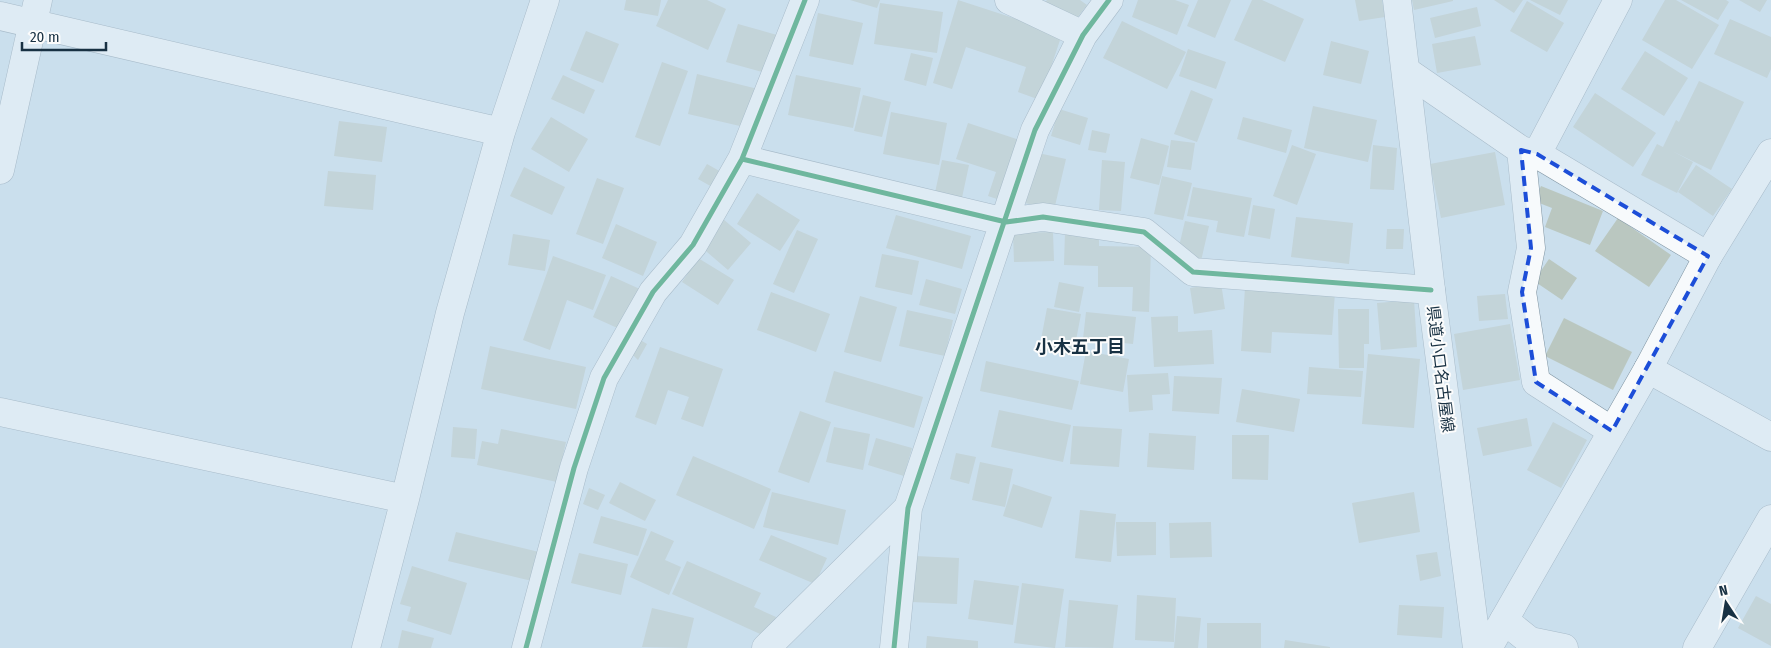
<svg xmlns="http://www.w3.org/2000/svg" width="1771" height="648" font-family="'Fira Sans Condensed','Noto Sans JP',sans-serif">
  <style>
    .building { fill: #bac7c0 }
    .lines { fill: none; stroke-linecap: round; stroke-linejoin: round }
    .street-casing { stroke: #7d92a0; stroke-width: 29 }
    .secondary-casing { stroke: #7d92a0; stroke-width: 29 }
    .street { stroke: #f7fafc; stroke-width: 28 }
    .secondary { stroke: #f7fafc; stroke-width: 28 }
    .cycleway-casing { stroke: #fcfcfc; stroke-width: 8 }
    .cycleway { stroke: #00873e; stroke-width: 5 }
    .marked { fill: none; stroke: #1d4ed8; stroke-width: 4; stroke-dasharray: 10 6; stroke-linejoin: round }
    .labels { text-anchor: middle; stroke-width: 4; stroke-linejoin: round; paint-order: stroke }
    .street-label { font-size: 16px; fill: #183143; stroke: #fcfcfc }
    .neighbourhood-label { font-size: 18px; font-weight: bold; fill: #183143; stroke: #fcfcfc }
  </style>
  <rect width="100%" height="100%" fill="#cbdfed"/>
  <!-- building -->
  <path class="building" d="M626,0H661L658,16L624,10Z
    M668,0H707L726,9L708,50L656,26Z
    M850,0H880L877,8Z
    M958,0L1062,34L1040,100L1018,92L1026,67L966,47L952,89L933,83Z
    M1047,0H1080L1087,5L1071,26L1043,5Z
    M1138,0H1175L1189,5L1177,35L1132,17Z
    M1198,0H1231L1215,38L1187,26Z
    M1252,0H1262L1304,19L1285,62L1234,40Z
    M1355,0H1382L1385,17L1359,21Z
    M1412,0H1453V1L1414,10Z
    M1494,0H1523L1514,13Z
    M1530,0H1568L1560,15Z
    M1665,0H1676L1719,25L1692,69L1642,40Z
    M1681,0H1726L1729,2L1718,20Z
    M1739,0H1767L1760,12Z
    M1527,1L1564,23L1547,52L1510,31Z
    M880,3L943,12L937,53L874,44Z
    M1477,7L1481,26L1435,38L1430,18Z
    M818,13L863,23L853,65L809,56Z
    M1730,19L1771,37V69L1767,78L1714,54Z
    M1122,21L1186,52L1167,89L1103,58Z
    M738,24L777,35L766,73L726,62Z
    M586,31L619,44L603,83L570,70Z
    M1475,36L1481,65L1437,73L1432,44Z
    M1331,41L1369,51L1361,84L1323,75Z
    M1188,49L1226,62L1216,89L1179,76Z
    M1645,51L1688,78L1664,116L1621,89Z
    M911,53L933,58L926,86L904,80Z
    M662,62L688,71L660,146L635,137Z
    M697,74L762,90L753,129L688,114Z
    M563,75L595,90L584,114L551,99Z
    M796,75L861,88L853,128L788,115Z
    M1699,81L1744,102L1711,170L1672,151L1693,162L1677,193L1641,175L1657,144L1663,147L1676,120L1679,122Z
    M1191,90L1213,99L1197,142L1174,134Z
    M1595,93L1656,133L1633,167L1573,127Z
    M863,95L891,102L882,137L854,131Z
    M1313,106L1377,120L1368,162L1304,148Z
    M1059,109L1088,118L1080,145L1051,136Z
    M891,112L947,123L939,165L883,154Z
    M551,117L588,139L569,172L531,149Z
    M1243,117L1292,130L1286,153L1237,139Z
    M339,121L387,127L382,162L334,156Z
    M968,123L1026,142L1006,202L988,196L996,172L956,159Z
    M1092,130L1110,134L1106,153L1088,150Z
    M1141,138L1169,146L1159,185L1130,178Z
    M1171,140L1195,143L1191,170L1167,167Z
    M1292,145L1316,154L1297,205L1273,196Z
    M1373,145L1397,148L1394,190L1370,189Z
    M1495,152L1505,205L1441,218L1430,164Z
    M1038,153L1066,159L1054,210L1025,203Z
    M942,160L969,165L960,207L933,202Z
    M1102,160L1125,162L1121,211L1099,210Z
    M707,164L730,177L721,192L698,179Z
    M1696,165L1732,189L1713,216L1678,192Z
    M524,167L565,187L552,215L510,196Z
    M328,171L376,175L373,210L324,206Z
    M1162,176L1192,183L1183,220L1154,214Z
    M597,178L624,188L603,244L576,234Z
    M1541,186L1603,211L1590,245L1545,227L1552,208L1534,201Z
    M1193,187L1252,198L1244,237L1216,232L1218,221L1187,216Z
    M757,193L800,220L780,251L737,224Z
    M1253,205L1275,209L1270,239L1248,235Z
    M896,215L971,236L962,269L886,248Z
    M1296,217L1353,223L1349,264L1291,257Z
    M1618,218L1671,255L1649,287L1595,251Z
    M723,219L751,243L728,270L700,246Z
    M1185,221L1209,226L1201,261L1177,255Z
    M616,224L657,242L643,276L602,258Z
    M1387,229H1404L1403,249H1386Z
    M797,230L818,239L794,293L773,284Z
    M1053,232L1054,261L1014,262L1013,233Z
    M1065,232L1099,233V246L1151,247L1149,312L1132,311L1133,287H1098V266L1064,265Z
    M513,234L550,240L545,271L508,265Z
    M882,254L919,261L912,295L875,287Z
    M553,256L606,275L593,310L567,300L550,350L523,340Z
    M698,258L734,280L718,305L682,282Z
    M1549,259L1577,278L1562,300L1534,281Z
    M611,276L642,290L624,331L593,317Z
    M926,279L962,289L955,314L919,305Z
    M1059,282L1084,287L1079,312L1054,307Z
    M1221,283L1225,309L1194,314L1190,288Z
    M1245,288L1335,292L1332,335L1272,332L1271,353L1241,351Z
    M771,292L830,314L816,352L757,330Z
    M1505,294L1508,319L1479,321L1477,296Z
    M860,296L897,307L881,362L844,352Z
    M1414,300L1417,347L1381,350L1377,303Z
    M1047,308L1081,314L1073,356L1039,350Z
    M1338,309H1369V344H1364V368H1339Z
    M907,310L953,320L945,356L899,346Z
    M1086,312L1136,317L1133,344L1083,339Z
    M1178,316V332L1212,330L1214,364L1154,367L1151,317Z
    M1564,318L1632,352L1613,390L1545,356Z
    M1510,324L1520,380L1463,390L1454,334Z
    M637,338L647,344L638,360L629,351Z
    M490,346L586,367L576,409L481,389Z
    M660,347L723,369L703,427L681,419L689,397L668,390L656,425L635,417Z
    M1086,351L1129,359L1123,392L1080,384Z
    M1368,354L1420,359L1414,428L1362,424Z
    M986,361L1079,381L1072,410L980,391Z
    M1309,367L1363,371L1361,397L1307,394Z
    M834,371L923,397L914,428L825,402Z
    M1168,373L1170,394L1152,395L1153,410L1129,412L1127,375Z
    M1174,376L1222,378L1219,414L1172,411Z
    M1242,389L1300,399L1294,432L1236,422Z
    M999,410L1071,425L1063,462L991,447Z
    M800,411L831,422L809,483L778,472Z
    M1527,418L1532,446L1483,456L1477,428Z
    M1553,422L1587,440L1561,488L1527,470Z
    M1073,426L1122,429L1119,467L1070,464Z
    M453,427L477,429L475,459L451,457Z
    M834,427L870,434L863,470L826,462Z
    M501,429L566,442L557,482L477,465L482,441L498,444Z
    M1149,433L1196,436L1194,470L1147,467Z
    M1232,435H1269L1268,480L1232,479Z
    M876,438L912,448L904,476L868,465Z
    M956,453L976,457L969,484L950,479Z
    M693,456L771,489L754,529L676,495Z
    M980,462L1013,469L1005,507L972,500Z
    M620,482L656,500L645,521L609,503Z
    M1013,484L1052,497L1042,528L1003,516Z
    M589,488L605,495L598,510L583,504Z
    M772,492L846,510L838,545L763,527Z
    M1414,492L1420,532L1359,543L1352,503Z
    M1080,510L1116,514L1111,562L1075,558Z
    M601,516L647,529L638,556L593,543Z
    M1116,522H1156V555L1117,556Z
    M1211,522L1212,557L1170,558L1169,523Z
    M651,531L674,541L665,560L681,567L669,595L630,577Z
    M456,532L539,552L532,581L448,561Z
    M771,535L827,558L815,584L759,560Z
    M1437,552L1441,576L1420,581L1416,555Z
    M579,553L628,564L621,595L571,583Z
    M915,556L959,558L957,604L912,602Z
    M687,561L761,593L754,607L776,617L767,637L672,594Z
    M412,566L467,583L451,635L407,621L411,607L400,604Z
    M974,580L1019,586L1013,625L968,619Z
    M1022,583L1064,589L1055,648L1014,643Z
    M1137,595L1176,598L1174,642L1135,640Z
    M1756,596L1771,604V646L1738,628Z
    M1069,600L1118,605L1113,648L1065,647Z
    M1399,605L1444,607L1442,638L1397,635Z
    M652,608L694,618L687,648L642,647Z
    M1177,616L1201,618L1198,648H1174Z
    M1207,623H1261V648H1207Z
    M402,630L434,638L431,648H398Z
    M927,636L978,641V648H926Z
    M1285,640L1330,647V648H1284Z"/>
  <g class="lines">
    <!-- street casing -->
    <g class="street-casing">
      <path id="street" d="M1009,0L1083,35
        M0,16L501,132
        M1406,71L1521,150L1537,154L1708,256
        M1521,150L1531,248L1522,292L1536,382L1612,431
        M1537,154L1618,0
        M742,159L1006,222L1043,217L1144,232L1193,272L1431,290
        M1648,369L1771,437
        M0,412L405,499
        M1504,620L1530,641L1564,648
        M366,648L405,499L450,313L501,132L545,0
        M526,648L574,468L604,378L653,292L693,245L742,159L805,0
        M766,648L908,508
        M894,648L908,508L1035,130L1083,35L1109,0
        M1697,648L1771,519"/>
    </g>
    <!-- secondary casing -->
    <g class="secondary-casing">
      <path id="secondary" d="M1397,0L1431,290L1477,648
        M0,170L38,0
        M1488,648L1648,369L1708,256L1771,153"/>
    </g>
    <!-- street -->
    <use href="#street" class="street"/>
    <!-- secondary -->
    <use href="#secondary" class="secondary"/>
    <!-- cycleway casing -->
    <g class="cycleway-casing">
      <path id="cycleway" d="M742,159L1006,222L1043,217L1144,232L1193,272L1431,290
        M526,648L574,468L604,378L653,292L693,245L742,159L805,0
        M894,648L908,508L1035,130L1083,35L1109,0"/>
    </g>
    <!-- cycleway -->
    <use href="#cycleway" class="cycleway"/>
  </g>
  <!-- marked area -->
  <path d="M0 0H1771V648H0ZM1521,150L1537,154L1708,256L1612,431L1536,382L1522,292L1531,248Z" fill="#cbdfed" fill-opacity=".55" fill-rule="evenodd"/>
  <path class="marked" d="M1521,150L1537,154L1708,256L1612,431L1536,382L1522,292L1531,248Z"/>
  <g class="labels">
    <!-- street labels -->
    <g class="street-label">
      <text transform="translate(1441 369) rotate(83)" y="6">県道小口名古屋線</text>
    </g>
    <!-- neighbourhood labels -->
    <g class="neighbourhood-label">
      <text x="1080" y="353">小木五丁目</text>
    </g>
  </g>
  <!-- north arrow -->
  <g transform="translate(1726 603) rotate(348)" stroke="#fcfcfc" stroke-width="4" paint-order="stroke">
  <path d="M0-4L9 19L0 12L-9 19Z" fill="#183143"/>
  <text y="-8" font-size="14" font-weight="bold" text-anchor="middle" fill="#183143">N</text>
  </g>
  <!-- scale -->
  <path d="M22 42v8h84v-8" fill="none" stroke="#183143" stroke-width="2.5"/>
  <text x="30" y="42" font-size="15" fill="#183143" stroke="#fcfcfc" stroke-width="4" paint-order="stroke">20 m</text>
</svg>
